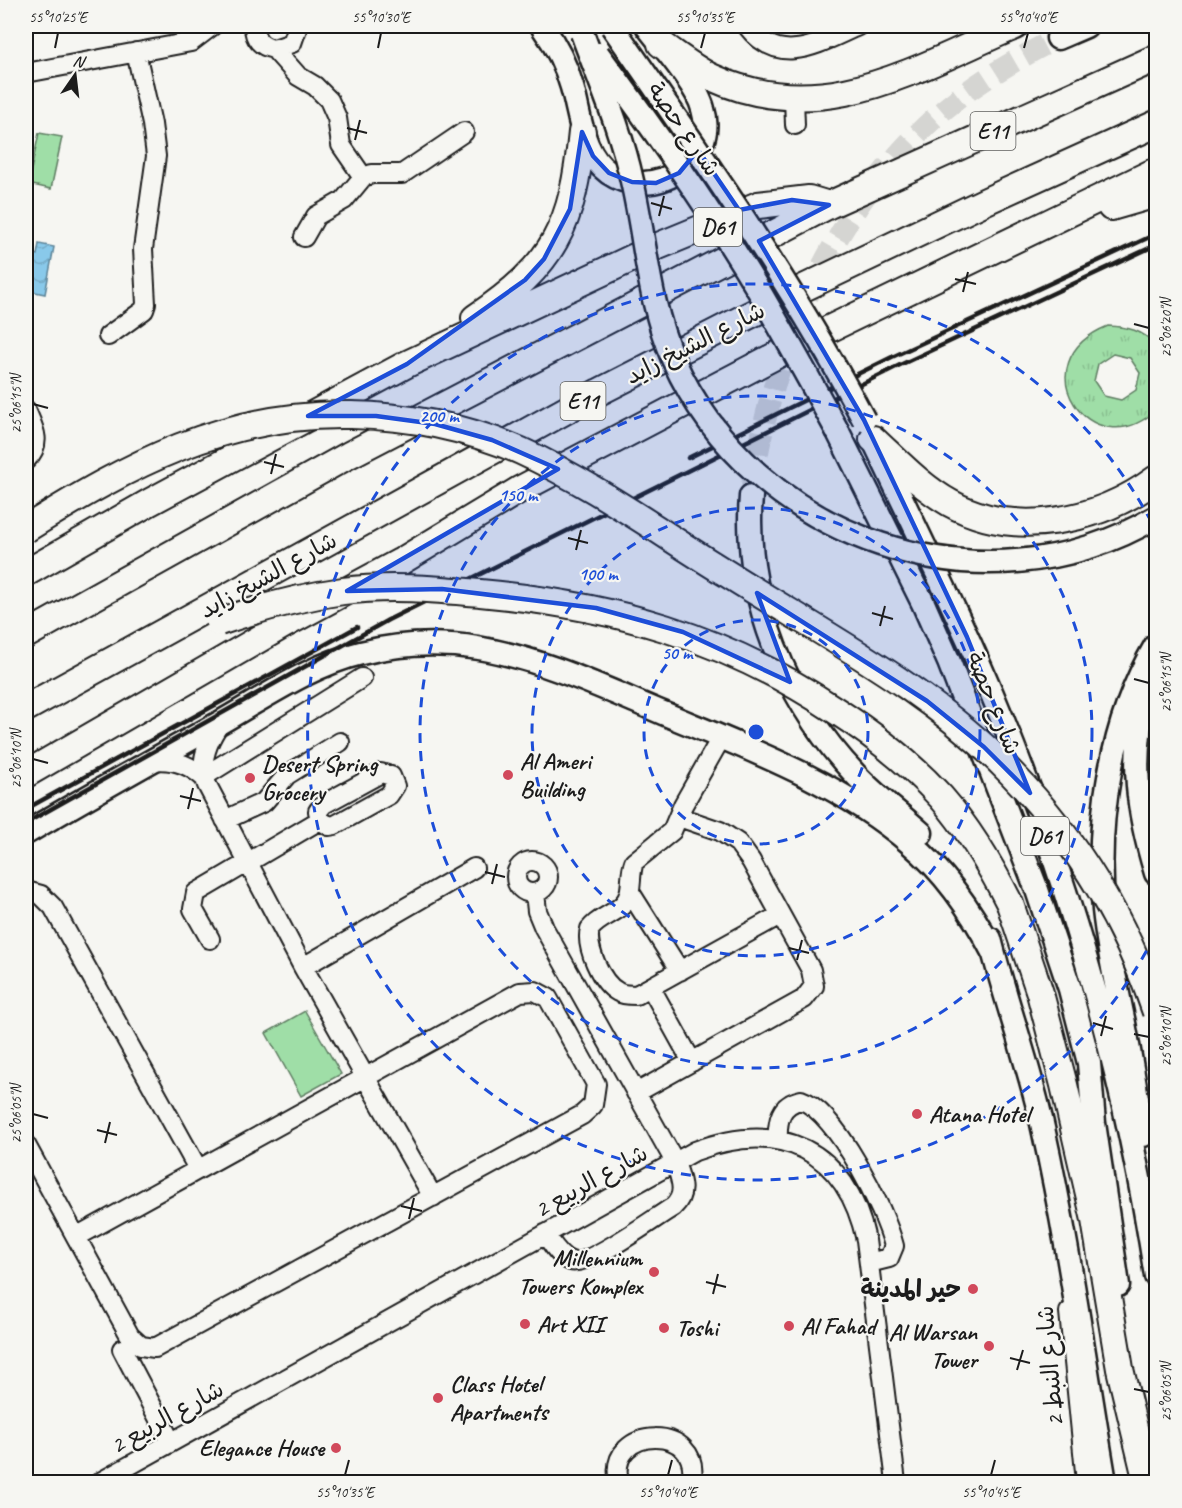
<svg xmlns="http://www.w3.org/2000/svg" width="1182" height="1508" font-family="Caveat,'Playpen Sans Arabic',sans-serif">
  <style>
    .grass { fill: url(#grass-tufts); stroke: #5e7d62; stroke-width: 1.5; fill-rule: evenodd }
    .pitch { fill: #9fdea7; stroke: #5e7d62; stroke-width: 1.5 }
    .water { fill: url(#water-waves); stroke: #5d8498; stroke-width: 1.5 }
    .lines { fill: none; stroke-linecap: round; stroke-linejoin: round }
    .major-tunnel { stroke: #d5d5d2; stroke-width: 22; stroke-dasharray: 22 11; stroke-linecap: butt }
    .minor-casing { stroke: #1c1c1c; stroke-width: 22 }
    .major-casing { stroke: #1c1c1c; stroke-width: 27 }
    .highway-casing { stroke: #1c1c1c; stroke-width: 30 }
    .minor { stroke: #f6f6f2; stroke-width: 18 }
    .major { stroke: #f6f6f2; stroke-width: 22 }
    .highway { stroke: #f6f6f2; stroke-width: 26 }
    .rail { stroke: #1c1c1c; stroke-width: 4.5 }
    .major-bridge-casing { stroke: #1c1c1c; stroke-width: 27; stroke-linecap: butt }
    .highway-bridge-casing { stroke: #1c1c1c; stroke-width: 30; stroke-linecap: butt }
    .major-bridge { stroke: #f6f6f2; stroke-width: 22 }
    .highway-bridge { stroke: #f6f6f2; stroke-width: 26 }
    .marked { fill: #1d4ed8; fill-opacity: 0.2; stroke: #1d4ed8; stroke-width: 4.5; stroke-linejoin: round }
    .ticks { fill: none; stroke: #1c1c1c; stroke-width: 2 }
    .ring { fill: none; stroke: #1d4ed8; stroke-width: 3; stroke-dasharray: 10 8 }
    .poi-dot { fill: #d1495b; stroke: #f6f6f2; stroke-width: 2 }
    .labels { text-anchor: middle; stroke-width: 4.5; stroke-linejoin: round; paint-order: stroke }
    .shield { fill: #f6f6f2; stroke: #5d5d5c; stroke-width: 1.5 }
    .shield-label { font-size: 22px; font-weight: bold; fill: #1c1c1c }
    .street-label { font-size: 24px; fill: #1c1c1c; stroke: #f6f6f2 }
    .poi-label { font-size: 24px; font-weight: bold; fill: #1c1c1c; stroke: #f6f6f2; text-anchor: start }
    .centre { fill: #1d4ed8; stroke: #f6f6f2; stroke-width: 3 }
    .ring-label { font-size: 18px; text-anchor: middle; font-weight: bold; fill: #1d4ed8; stroke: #f6f6f2; stroke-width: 4.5; stroke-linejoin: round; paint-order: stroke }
    .neatline { fill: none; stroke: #1c1c1c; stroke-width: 2 }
    .ticks-label { font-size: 15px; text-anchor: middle; fill: #1c1c1c }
  </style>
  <defs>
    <pattern id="grass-tufts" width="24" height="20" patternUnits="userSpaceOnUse" patternTransform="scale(1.5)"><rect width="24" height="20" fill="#9fdea7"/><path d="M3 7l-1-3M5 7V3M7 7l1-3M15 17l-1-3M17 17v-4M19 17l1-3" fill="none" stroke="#88be8f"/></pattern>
    <pattern id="water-waves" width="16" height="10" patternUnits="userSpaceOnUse" patternTransform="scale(1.5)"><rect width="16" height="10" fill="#89c9ea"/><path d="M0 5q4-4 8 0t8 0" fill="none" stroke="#76acc8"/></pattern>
  </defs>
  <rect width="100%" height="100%" fill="#f6f6f2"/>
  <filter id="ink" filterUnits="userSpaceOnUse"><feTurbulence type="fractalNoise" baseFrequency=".0167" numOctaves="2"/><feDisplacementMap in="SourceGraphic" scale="12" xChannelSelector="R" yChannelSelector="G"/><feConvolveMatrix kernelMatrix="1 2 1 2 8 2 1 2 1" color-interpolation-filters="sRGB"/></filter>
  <g filter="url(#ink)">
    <!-- grass -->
    <path class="grass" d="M1108,326C1128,327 1142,330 1156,345V410C1092,470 1018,362 1108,326ZM1113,354L1130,358L1140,373L1136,390L1121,400L1104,396L1094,381L1098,364Z
      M1156,691V800L1148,802C1144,765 1147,726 1156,691Z"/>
    <!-- pitch -->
    <path class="pitch" d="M39,133L62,137L51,189L28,184Z
      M305,1011L341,1074L301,1096L266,1033Z"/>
    <!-- water -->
    <path class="water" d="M39,244L54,247L45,294L30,291L33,278L26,276L31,254L37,255Z"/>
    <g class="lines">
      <!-- major-tunnel -->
      <path class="major-tunnel" d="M752,486C773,349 833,207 939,114C975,83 1016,59 1058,38"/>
      <!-- minor casing -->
      <g class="minor-casing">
        <path id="minor" d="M254,26C254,39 261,47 274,49L292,43L298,26
          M747,26C780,69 819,43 858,26
          M274,49L298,76L315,86L329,100L337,118L341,145L363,177
          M26,73L191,42L212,26
          M794,98L795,125
          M304,237L316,216L344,200L363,177L372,174H402L464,132
          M108,336L144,310L146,304L143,249L156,156L152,124L136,52
          M26,410C34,428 43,444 26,460
          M221,722C208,740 198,763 207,785L303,967L433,1197
          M721,738L683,805L672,831L634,862C629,875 633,888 627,899C619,914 600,915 590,929C585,946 601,983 618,992C623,995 630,995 636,995L780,915
          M150,761C170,758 188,763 203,777
          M381,773L391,776L395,786L389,795L335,825L329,826L320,820L318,811L324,804Z
          M203,777L362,678
          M225,820L264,802L287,775L340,742
          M516 877a16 16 0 1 1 32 0a16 16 0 1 1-32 0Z
          M26,891L41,895L53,907L198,1169
          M630,892L680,971
          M535,893L537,911L544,928L675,1162C680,1178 688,1193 673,1207C654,1218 589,1267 571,1261C559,1257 552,1243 545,1234
          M210,939L193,909L196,893L320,820
          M303,967L474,868
          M651,988L692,1062
          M636,1093L804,999L814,986L811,970L751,861L738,843L720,831L679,817
          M778,1140C777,1121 780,1104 801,1100C837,1112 885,1210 894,1246L889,1258L869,1263
          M26,1145L130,1336L141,1346L155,1348L582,1115L593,1105L596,1084L548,998L535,991L520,992L76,1237
          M1069,1312L1086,1482
          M122,1349L171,1442
          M100,1482L695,1151C780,1119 846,1149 866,1240L896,1482
          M619,1482C605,1424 705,1423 691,1482"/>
      </g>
      <!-- major casing -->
      <g class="major-casing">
        <path id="major" d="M542,26C555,44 566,65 572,87C581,117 581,153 609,173C652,203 719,161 703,109C697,85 663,47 647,26
          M1058,38L1086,26
          M838,432L923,603L949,662L1037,890L1070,989L1089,1063L1094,1123L1118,1285
          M875,443C918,534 964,625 1002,718C1074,896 1127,1087 1156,1276
          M751,496C743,597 786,702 856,775C876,796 899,813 921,833
          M1146,695C1130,759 1137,810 1156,873
          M26,833C90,795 155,759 221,722C265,697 311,665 361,653C398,644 440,642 478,648C543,659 603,688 663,713C749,749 839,782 910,843C946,873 973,913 994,954
          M990,939C1006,1003 1029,1064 1043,1128C1069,1245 1085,1364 1105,1482
          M1143,1135C1137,1098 1131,1060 1124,1023C1116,985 1108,948 1104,910C1095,822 1111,721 1156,645"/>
      </g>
      <!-- highway casing -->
      <g class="highway-casing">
        <path id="highway" d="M661,44C677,55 693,68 711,77C822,128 914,69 1015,26
          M1111,207L1156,194
          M475,318C555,264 573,226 582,132
          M873,439C897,461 921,487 950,503C1015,539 1098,522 1156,479
          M26,573L150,502L407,364L656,247L758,205L809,199L829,205
          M26,635L349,455L829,205L1156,58
          M26,708L599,392L791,294L986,201L1156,124
          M26,774L285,624L400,562L519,490L794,346L1156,171
          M1010,904L1040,993L1064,1085L1095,1220L1120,1369L1147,1482"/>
      </g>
      <!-- minor -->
      <use href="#minor" class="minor"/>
      <!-- major -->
      <use href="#major" class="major"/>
      <!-- highway -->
      <use href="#highway" class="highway"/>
      <!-- rail -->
      <path class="rail" d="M688,458L892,357L1156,234
        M26,809L357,627
        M26,823L388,620L902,364L1156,245"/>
      <!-- major-bridge casing -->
      <g class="major-bridge-casing">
        <path id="major-bridge" d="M612,26C701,154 791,281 864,420
          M582,33C600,82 621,130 632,181C646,241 648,302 673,359C753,540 985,619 1156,517
          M598,54C656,132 712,212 762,296C788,341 813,386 838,432"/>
      </g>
      <!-- highway-bridge casing -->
      <g class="highway-bridge-casing">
        <path id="highway-bridge" d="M26,529C128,465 226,412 351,415C409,416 468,428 521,451C593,484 659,532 726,573C824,635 932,690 1012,774C1078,842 1126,923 1156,1012
          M219,622C260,608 300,597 343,591C389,585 434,589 480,593C612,605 724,636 835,710C874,735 910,763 941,797C969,829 991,866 1010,904"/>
      </g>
      <!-- major-bridge -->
      <use href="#major-bridge" class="major-bridge"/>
      <!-- highway-bridge -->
      <use href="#highway-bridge" class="highway-bridge"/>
    </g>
  </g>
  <!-- marked area -->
  <path class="marked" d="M582,132L593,156L609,173L632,182L656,183L679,173L698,150L739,210L792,200L829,205L759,241L864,420L967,637L1030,793L984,747L927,701L757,593L790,682L683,632L596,608L442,589L347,591L558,469L492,440L435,424L376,416H308L407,364L525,280L544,259L570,209Z"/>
  <!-- ticks -->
  <path class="ticks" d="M55,48L58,33M378,48L381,33M701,48L705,33M1024,48L1028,33M347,128L367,133M355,140L360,120M651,203L672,209M659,216L664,196M955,279L976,284M963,292L968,272M1134,324L1149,328M33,404L48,408M264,462L284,467M271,474L276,454M568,538L588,543M576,550L581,530M872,613L893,619M880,626L885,606M1134,679L1149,683M33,759L48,763M180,796L201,801M188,809L193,788M485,872L505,877M492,884L497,864M789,948L809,953M797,960L802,940M1093,1023L1113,1029M1134,1034L1149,1037M1101,1036L1106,1016M33,1114L48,1118M97,1130L117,1135M105,1143L110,1122M401,1206L422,1211M409,1219L414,1198M706,1282L726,1287M713,1294L718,1274M1010,1358L1030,1363M1017,1370L1023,1350M1134,1389L1149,1392M345,1475L349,1460M668,1475L672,1460M991,1475L995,1460"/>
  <!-- distance rings -->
  <g class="ring">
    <circle cx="756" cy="732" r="112"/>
    <circle cx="756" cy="732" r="224"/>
    <circle cx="756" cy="732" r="336"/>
    <path d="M1155 935A448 448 0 1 1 1155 529"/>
  </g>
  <!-- markers -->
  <g class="poi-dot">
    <circle cx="508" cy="775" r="6"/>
    <circle cx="250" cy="778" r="6"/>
    <circle cx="917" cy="1114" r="6"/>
    <circle cx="654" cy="1272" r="6"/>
    <circle cx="973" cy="1289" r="6"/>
    <circle cx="525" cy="1324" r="6"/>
    <circle cx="789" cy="1326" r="6"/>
    <circle cx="664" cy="1328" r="6"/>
    <circle cx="989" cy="1346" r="6"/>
    <circle cx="438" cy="1398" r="6"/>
    <circle cx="336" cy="1448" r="6"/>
  </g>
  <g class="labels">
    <!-- shield labels -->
    <g class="shield">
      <rect x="970.5" y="112" width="45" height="38" rx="4.5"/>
      <rect x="694" y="208" width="48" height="38" rx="4.5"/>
      <rect x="560.5" y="382" width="45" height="38" rx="4.5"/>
      <rect x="1021" y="817" width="48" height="38" rx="4.5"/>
    </g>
    <g class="shield-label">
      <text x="993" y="139">E11</text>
      <text x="718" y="235">D61</text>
      <text x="583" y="409">E11</text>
      <text x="1045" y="844">D61</text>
    </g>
    <!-- street labels -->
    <g class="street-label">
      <text transform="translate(684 129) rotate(55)" y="8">شارع حصة</text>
      <text transform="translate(695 343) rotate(-27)" y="8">شارع الشيخ زايد</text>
      <text transform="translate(268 575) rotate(-29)" y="8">شارع الشيخ زايد</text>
      <text transform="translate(994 703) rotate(68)" y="8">شارع حصة</text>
      <text transform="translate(591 1181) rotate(-29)" y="8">شارع الربيع 2</text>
      <text transform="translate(1050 1366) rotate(-95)" y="8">شارع النبط 2</text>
      <text transform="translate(167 1417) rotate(-29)" y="8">شارع الربيع 2</text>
    </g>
    <!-- poi labels -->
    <g class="poi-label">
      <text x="520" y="769">Al Ameri<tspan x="520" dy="28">Building</tspan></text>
      <text x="262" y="772">Desert Spring<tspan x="262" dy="28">Grocery</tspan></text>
      <text x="929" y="1122">Atana Hotel</text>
      <text x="642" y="1266" text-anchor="end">Millennium<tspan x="642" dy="28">Towers Komplex</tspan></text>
      <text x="961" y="1297" text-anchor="end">حير المدينة</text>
      <text x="537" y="1332">Art XII</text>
      <text x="801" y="1334">Al Fahad</text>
      <text x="676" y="1336">Toshi</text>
      <text x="977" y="1340" text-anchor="end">Al Warsan<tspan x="977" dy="28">Tower</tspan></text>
      <text x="450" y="1392">Class Hotel<tspan x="450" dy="28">Apartments</tspan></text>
      <text x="324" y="1456" text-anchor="end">Elegance House</text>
    </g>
  </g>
  <circle cx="756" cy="732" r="9" class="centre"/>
  <g class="ring-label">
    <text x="439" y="422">200 m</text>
    <text x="518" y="501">150 m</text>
    <text x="598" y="580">100 m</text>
    <text x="677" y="659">50 m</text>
  </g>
  <!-- margin -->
  <rect width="1182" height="1508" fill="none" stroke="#f6f6f2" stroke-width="66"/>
  <!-- north arrow -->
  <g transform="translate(75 75) rotate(14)" stroke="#f6f6f2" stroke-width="4.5" paint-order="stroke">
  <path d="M0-4.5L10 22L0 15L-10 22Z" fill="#1c1c1c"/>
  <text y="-9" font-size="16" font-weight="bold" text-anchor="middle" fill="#1c1c1c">N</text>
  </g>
  <rect x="33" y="33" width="1116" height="1442" class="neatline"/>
  <g class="ticks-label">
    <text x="58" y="22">55°10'25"E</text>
    <text x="381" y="22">55°10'30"E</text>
    <text x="705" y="22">55°10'35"E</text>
    <text x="1028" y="22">55°10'40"E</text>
    <text transform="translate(1166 328) rotate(-90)" y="5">25°06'20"N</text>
    <text transform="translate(16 404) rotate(-90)" y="5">25°06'15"N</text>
    <text transform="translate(1166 683) rotate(-90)" y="5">25°06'15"N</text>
    <text transform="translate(16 759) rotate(-90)" y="5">25°06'10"N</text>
    <text transform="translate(1166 1037) rotate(-90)" y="5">25°06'10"N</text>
    <text transform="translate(16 1114) rotate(-90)" y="5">25°06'05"N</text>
    <text transform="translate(1166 1392) rotate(-90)" y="5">25°06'05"N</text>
    <text x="345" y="1497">55°10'35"E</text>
    <text x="668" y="1497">55°10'40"E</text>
    <text x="991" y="1497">55°10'45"E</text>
  </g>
</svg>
